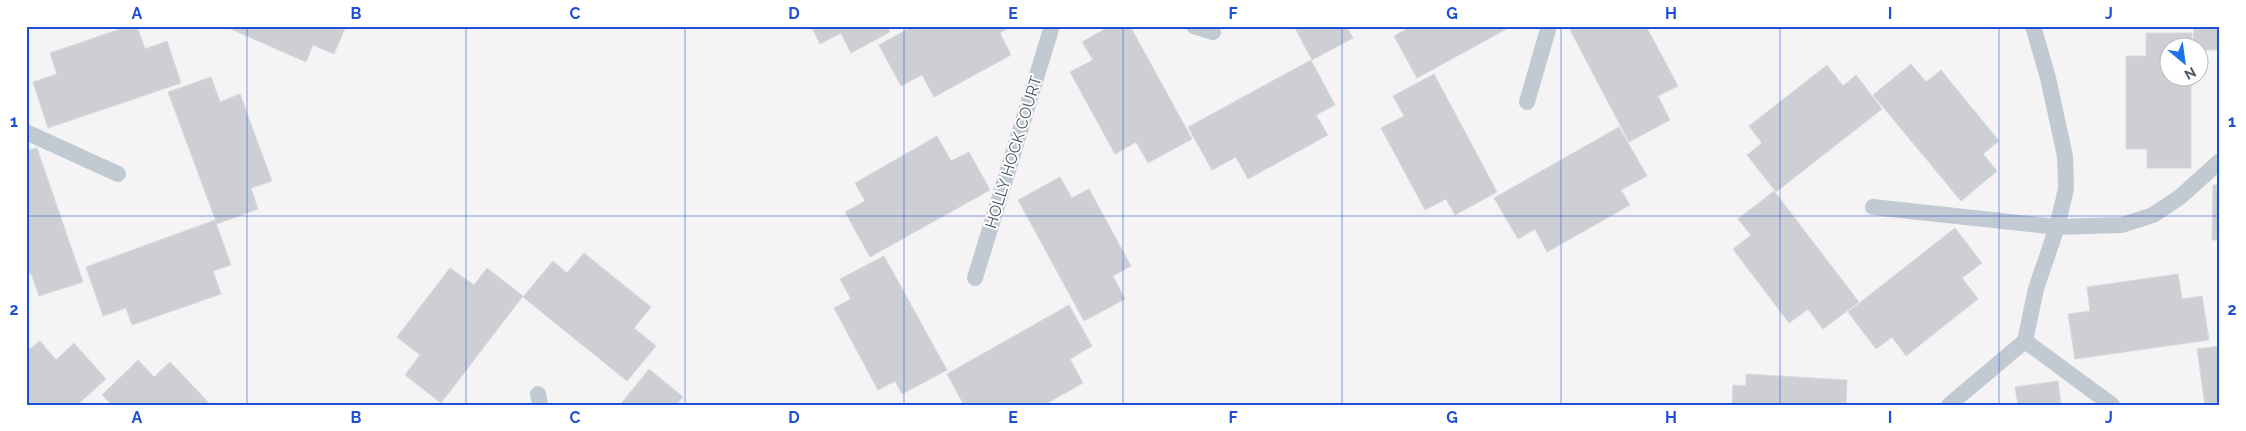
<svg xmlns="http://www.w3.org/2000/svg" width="2246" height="431" font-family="Raleway,sans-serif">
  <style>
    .building { fill: #cdcfd5; stroke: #d7d9de }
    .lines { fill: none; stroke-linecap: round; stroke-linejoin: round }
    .service { stroke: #c1cad2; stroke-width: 16 }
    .grid { fill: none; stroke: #1d4ed8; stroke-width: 1; stroke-opacity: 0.55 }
    .labels { text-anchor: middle; stroke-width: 4; stroke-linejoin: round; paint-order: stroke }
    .street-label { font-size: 16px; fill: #4a5661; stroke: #fff }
    .neatline { fill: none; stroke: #1d4ed8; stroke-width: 2 }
    .grid-label { font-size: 16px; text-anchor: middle; font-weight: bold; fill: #1d4ed8 }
  </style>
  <rect width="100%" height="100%" fill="#f5f3f3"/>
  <!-- building -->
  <path class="building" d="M129,26H137L145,49L167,41L181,83L48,128L33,82L57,74L50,53Z
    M224,26H346L334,54L313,45L306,62Z
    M811,26H887L890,32L851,53L841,33L820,44Z
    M913,26H1012L1000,33L1011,55L934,97L922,75L901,86L879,45Z
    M1110,26H1130L1192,139L1148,163L1136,142L1115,154L1070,72L1093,60L1082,42Z
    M1294,26H1346L1353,38L1312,60Z
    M1412,26H1512L1417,78L1394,36Z
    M1568,26H1646L1678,86L1658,96L1670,120L1629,142Z
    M2194,26H2220V50H2198V48H2193Z
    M2146,33H2192L2191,48H2168V78H2191V168H2147V149H2126V56H2146Z
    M1311,60L1335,105L1316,115L1328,135L1248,179L1236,157L1212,170L1188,127Z
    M1911,64L1926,82L1941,70L1999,141L1983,154L1997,171L1961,201L1873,95Z
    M1827,65L1843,86L1856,75L1882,109L1776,192L1747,155L1762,143L1749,126Z
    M1434,74L1497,192L1455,215L1446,199L1425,210L1381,128L1404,116L1393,96Z
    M211,77L220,102L240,94L272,181L251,188L258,209L217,224L168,92Z
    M1619,127L1647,176L1621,190L1630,205L1547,252L1535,229L1518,239L1494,198Z
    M937,136L951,161L969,152L990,190L870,257L845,212L865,201L855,183Z
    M37,148L83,282L39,296L31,273L26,274V151Z
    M1060,177L1072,198L1089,189L1131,266L1113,276L1125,299L1084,321L1018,200Z
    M2213,185H2220V240H2212Z
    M1774,191L1859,302L1823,329L1808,309L1789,323L1733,249L1751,235L1738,219Z
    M215,220L231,265L213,271L221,294L132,325L126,308L103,316L86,267Z
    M1955,228L1982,263L1962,278L1978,299L1906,356L1892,337L1876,349L1848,312Z
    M584,253L651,307L634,328L656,346L627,381L523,297L553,261L567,273Z
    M884,256L947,370L902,394L895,381L878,390L834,308L851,299L840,279Z
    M450,268L474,285L487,268L523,296L441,403L405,375L420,355L397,337Z
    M2178,274L2182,299L2202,296L2209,340L2075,359L2068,314L2090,311L2087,287Z
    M1069,305L1092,346L1070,359L1083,383L1044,405H991L990,403L987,405H964L947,374Z
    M40,341L56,360L74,343L106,379L77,405H26V352Z
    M2220,346V405H2205L2197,349Z
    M138,360L154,377L170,362L211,405H112L102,395Z
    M649,369L683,397L676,405H620Z
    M1746,374L1847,380L1846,403L1868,405H1732L1733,385L1746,386Z
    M2058,381L2061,405H2018L2015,387Z"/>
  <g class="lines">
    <!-- service -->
    <path class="service" d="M1194,26L1213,32
      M1527,102L1549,26
      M26,132L118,174
      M1873,207L2057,227L2122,225L2153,215L2180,197L2220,161
      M975,278L1052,26
      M2025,341L2112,405
      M538,394L540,405
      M1949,405L2025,341L2036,289L2057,227L2066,189L2065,156L2048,78L2033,26"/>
  </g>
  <!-- grid -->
  <path class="grid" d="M247,26V405M466,26V405M685,26V405M904,26V405M1123,26V405M1342,26V405M1561,26V405M1780,26V405M1999,26V405M26,216H2220"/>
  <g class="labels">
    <!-- street labels -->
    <g class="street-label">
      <text transform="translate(1013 152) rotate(-73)" y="6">HOLLY HOCK COURT</text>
    </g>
  </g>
  <!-- border -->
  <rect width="2246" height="431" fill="none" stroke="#ffffff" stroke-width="55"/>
  <!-- north arrow -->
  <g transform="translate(2184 62) rotate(151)"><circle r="24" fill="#ffffff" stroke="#b7bbc0"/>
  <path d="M0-4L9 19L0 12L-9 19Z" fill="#1a73e8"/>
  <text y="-8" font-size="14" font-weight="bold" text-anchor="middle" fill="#4a5661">N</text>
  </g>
  <rect x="28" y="28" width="2190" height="376" class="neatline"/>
  <g class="grid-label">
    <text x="137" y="19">A</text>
    <text x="356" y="19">B</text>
    <text x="575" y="19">C</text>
    <text x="794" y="19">D</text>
    <text x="1013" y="19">E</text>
    <text x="1233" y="19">F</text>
    <text x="1452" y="19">G</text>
    <text x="1671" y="19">H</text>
    <text x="1890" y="19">I</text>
    <text x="2109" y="19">J</text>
    <text x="14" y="127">1</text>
    <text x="2232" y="127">1</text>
    <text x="14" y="315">2</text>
    <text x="2232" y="315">2</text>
    <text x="137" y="423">A</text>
    <text x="356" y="423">B</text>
    <text x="575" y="423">C</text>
    <text x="794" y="423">D</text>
    <text x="1013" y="423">E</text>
    <text x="1233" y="423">F</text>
    <text x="1452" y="423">G</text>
    <text x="1671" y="423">H</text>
    <text x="1890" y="423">I</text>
    <text x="2109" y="423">J</text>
  </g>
</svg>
